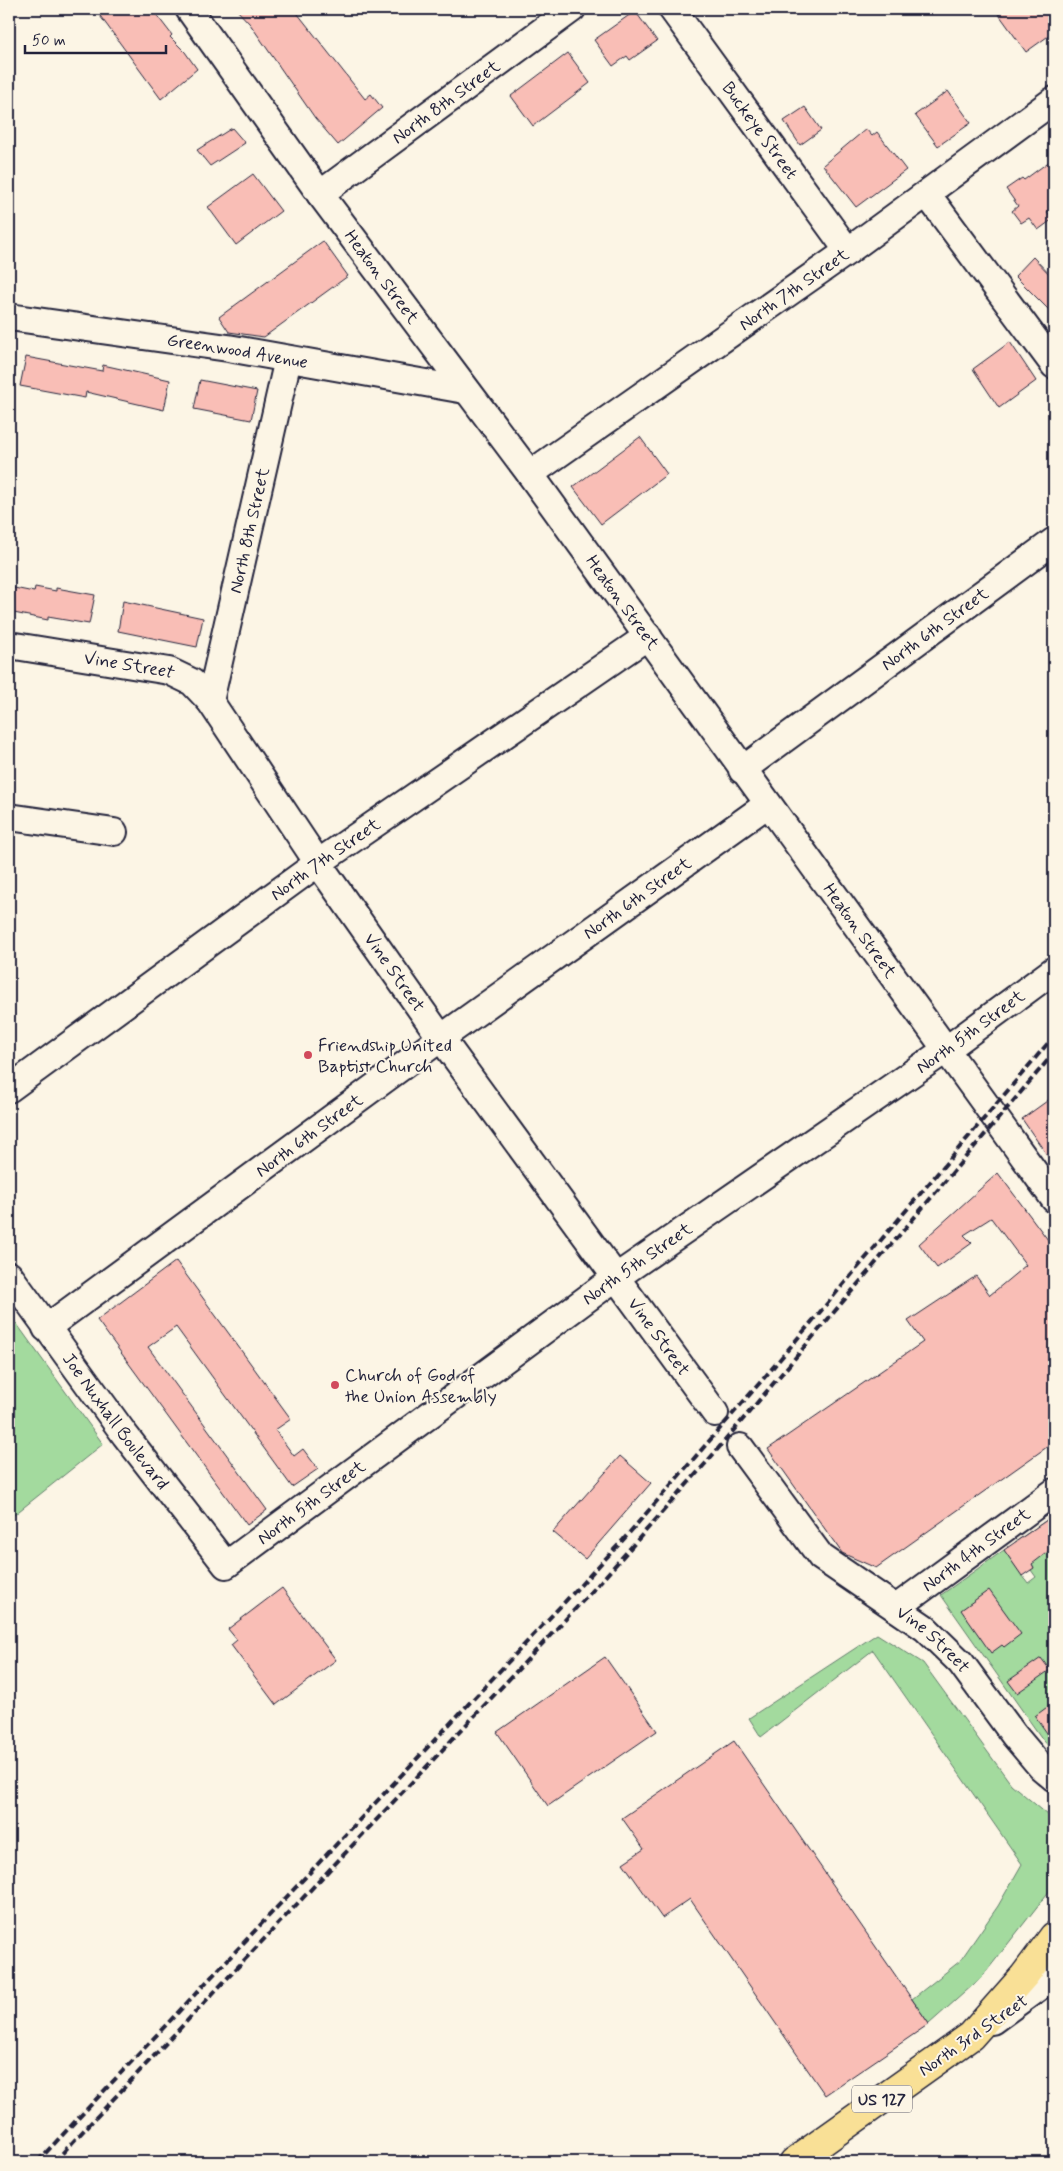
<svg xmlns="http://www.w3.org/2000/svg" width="1063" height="2171" font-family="Mynerve,sans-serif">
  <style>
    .green { fill: #a3da9e; stroke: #627e6c }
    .building { fill: #f9beb6; stroke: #22223b }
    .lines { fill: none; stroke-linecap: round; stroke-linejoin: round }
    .minor-casing { stroke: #22223b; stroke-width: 30 }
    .highway-casing { stroke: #22223b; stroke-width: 31 }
    .minor { stroke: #fcf5e5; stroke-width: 26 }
    .highway { stroke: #f9e096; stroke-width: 28 }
    .rail { stroke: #22223b; stroke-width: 4; stroke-dasharray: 8 4; stroke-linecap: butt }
    .poi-dot { fill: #d1495b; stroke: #fcf5e5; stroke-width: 2 }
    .labels { text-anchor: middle; stroke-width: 4; stroke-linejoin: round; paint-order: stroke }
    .shield { fill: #fcf5e5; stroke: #63616e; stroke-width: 1 }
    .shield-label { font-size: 16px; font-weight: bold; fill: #22223b }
    .street-label { font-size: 18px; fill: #22223b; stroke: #fcf5e5 }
    .poi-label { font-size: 18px; fill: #22223b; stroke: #fcf5e5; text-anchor: start }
  </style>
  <rect width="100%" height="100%" fill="#fcf5e5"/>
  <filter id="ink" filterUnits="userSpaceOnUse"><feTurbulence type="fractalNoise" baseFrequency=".02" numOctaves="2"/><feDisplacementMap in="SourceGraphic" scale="10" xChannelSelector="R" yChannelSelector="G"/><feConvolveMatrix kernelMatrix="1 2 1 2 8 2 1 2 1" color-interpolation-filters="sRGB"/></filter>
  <g filter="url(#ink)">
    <!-- green -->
    <path class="green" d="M9,1313L103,1444L9,1519Z
      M1054,1515V1752L1043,1740L941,1595L1004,1550L1028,1583L1036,1577L1031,1570L1034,1567L1015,1542Z
      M877,1634L923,1663L1011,1784L1054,1820V1885L982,1977L929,2024L912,1999L960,1961L998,1906L1022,1864L873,1650L761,1737L749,1718Z"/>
    <!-- building -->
    <path class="building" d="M95,9H152L172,35L170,37L185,52L197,69L161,99Z
      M236,9H294L365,99L371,94L382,108L338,145L315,118L250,24Z
      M995,9H1054V32L1026,52Z
      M635,11L657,41L630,60L627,56L613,66L594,40Z
      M568,53L590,83L533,126L511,96Z
      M948,91L971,123L938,146L915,115Z
      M805,107L821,130L800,145L784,121Z
      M232,128L245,143L210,166L197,150Z
      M866,129L872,136L877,132L906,170L856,207L823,165Z
      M1054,158V207L1047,212L1053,219L1038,230L1029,218L1021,223L1012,211L1018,206L1006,189L1022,178L1024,180Z
      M253,174L281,211L236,245L208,207Z
      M323,241L348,276L264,337L229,332L219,317Z
      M1033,257L1054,279V315L1015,276Z
      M1010,342L1036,381L999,408L973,369Z
      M26,357L102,371L103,365L170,380L164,410L86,392L85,398L20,386Z
      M200,380L257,391L251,420L194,409Z
      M640,437L667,474L601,524L573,487Z
      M9,587L34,592L35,587L56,591V588L95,595L89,624L48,617V620L9,612Z
      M123,601L203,618L197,647L118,631Z
      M1054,1096V1165L1022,1119Z
      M998,1173L1054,1248V1442L876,1568L842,1553L768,1449L923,1342L908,1321L976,1276L990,1295L1026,1265L991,1218L964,1235L972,1243L937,1268L919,1244Z
      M176,1261L291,1419L275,1430L294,1456L303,1449L318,1469L292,1487L176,1327L148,1347L267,1510L247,1525L97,1320Z
      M620,1456L651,1483L585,1559L553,1532Z
      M1054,1515V1547L1032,1564L1034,1568L1022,1576L1004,1550Z
      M282,1588L336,1660L276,1705L231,1645L237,1640L228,1629Z
      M989,1590L1021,1634L1004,1647L1002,1645L991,1653L961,1610Z
      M605,1657L657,1731L548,1806L497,1732Z
      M1041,1658L1050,1670L1017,1693L1008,1681Z
      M1054,1702V1743L1035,1716Z
      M734,1741L929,2024L825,2095L690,1899L662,1918L623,1863L644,1849L622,1818Z"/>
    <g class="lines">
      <!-- minor casing -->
      <g class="minor-casing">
        <g id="minor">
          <path id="s1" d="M189,9L320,194L530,474L1054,1199"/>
          <path id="s2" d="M672,9L848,251"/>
          <path id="s3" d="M320,194L572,9"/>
          <path d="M927,194L1054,365"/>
          <path id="s4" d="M9,317L228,348L465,390"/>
          <path id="s5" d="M530,474L848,251L1054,100"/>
          <path id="s6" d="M9,645L169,671L192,682L210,701L318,863L441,1038L715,1413"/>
          <path id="s7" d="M210,701L288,359"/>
          <path id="s8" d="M742,770L1054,541"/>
          <path d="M9,817L114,832"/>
          <path id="s9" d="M9,1089L318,863L648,636"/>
          <path id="s10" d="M9,1275L125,1435L226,1565L615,1278L947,1049L1054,970"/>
          <path id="s11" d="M46,1328L441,1038L768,804"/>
          <path id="s12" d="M740,1447L821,1557L925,1628L961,1663L1014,1735L1041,1767L1054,1778"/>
          <path id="s13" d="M896,1608L1054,1492"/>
          <path d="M992,2021L1054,1976"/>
        </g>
      </g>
      <!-- highway casing -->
      <g class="highway-casing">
        <path id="highway" d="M794,2162L971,2036L1024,1976L1054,1936"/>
      </g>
      <!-- minor -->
      <use href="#minor" class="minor"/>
      <!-- highway -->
      <use href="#highway" class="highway"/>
      <!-- rail -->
      <path class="rail" d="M37,2162L623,1540L764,1378L1054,1036
        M54,2162L594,1589L705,1464L1054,1053"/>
    </g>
  </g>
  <!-- markers -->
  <g class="poi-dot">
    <circle cx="308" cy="1055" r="5"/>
    <circle cx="335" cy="1385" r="5"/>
  </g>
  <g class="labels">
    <!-- shield labels -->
    <rect class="shield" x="852" y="2085.5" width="60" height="27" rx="4"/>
    <g class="shield-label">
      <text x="882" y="2105">US 127</text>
    </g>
    <!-- street labels -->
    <g class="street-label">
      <text dy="6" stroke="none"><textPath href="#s3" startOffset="156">North 8th Street</textPath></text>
      <text dy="6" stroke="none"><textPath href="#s2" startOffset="150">Buckeye Street</textPath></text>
      <text dy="6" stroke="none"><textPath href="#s1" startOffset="330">Heaton Street</textPath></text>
      <text dy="6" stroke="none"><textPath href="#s5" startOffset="322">North 7th Street</textPath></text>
      <text dy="6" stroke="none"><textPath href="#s4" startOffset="231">Greenwood Avenue</textPath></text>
      <text dy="6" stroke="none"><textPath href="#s7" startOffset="175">North 8th Street</textPath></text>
      <text dy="6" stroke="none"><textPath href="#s1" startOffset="735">Heaton Street</textPath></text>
      <text dy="6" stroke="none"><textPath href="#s8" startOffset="239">North 6th Street</textPath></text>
      <text dy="6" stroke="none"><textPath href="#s6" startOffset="122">Vine Street</textPath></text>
      <text dy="6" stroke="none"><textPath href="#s9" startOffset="391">North 7th Street</textPath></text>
      <text dy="6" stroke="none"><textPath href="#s11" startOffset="731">North 6th Street</textPath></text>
      <text dy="6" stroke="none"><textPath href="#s1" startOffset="1140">Heaton Street</textPath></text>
      <text dy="6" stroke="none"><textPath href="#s6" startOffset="542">Vine Street</textPath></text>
      <text dy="6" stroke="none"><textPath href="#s10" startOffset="1278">North 5th Street</textPath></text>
      <text dy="6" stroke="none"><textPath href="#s11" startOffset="326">North 6th Street</textPath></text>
      <text dy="6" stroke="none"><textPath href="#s10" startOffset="872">North 5th Street</textPath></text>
      <text dy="6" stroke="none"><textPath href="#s6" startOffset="992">Vine Street</textPath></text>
      <text dy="6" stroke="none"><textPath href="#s10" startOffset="181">Joe Nuxhall Boulevard</textPath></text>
      <text dy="6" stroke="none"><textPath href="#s10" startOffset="468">North 5th Street</textPath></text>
      <text dy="6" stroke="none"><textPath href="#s13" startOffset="99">North 4th Street</textPath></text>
      <text dy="6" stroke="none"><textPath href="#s12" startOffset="276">Vine Street</textPath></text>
      <text transform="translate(973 2035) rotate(-35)" y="6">North 3rd Street</text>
    </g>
    <!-- poi labels -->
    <g class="poi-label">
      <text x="318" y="1051">Friendship United<tspan x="318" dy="21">Baptist Church</tspan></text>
      <text x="345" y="1381">Church of God of<tspan x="345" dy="21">the Union Assembly</tspan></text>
    </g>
  </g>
  <!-- margin -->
  <rect width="1063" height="2171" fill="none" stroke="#fcf5e5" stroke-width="30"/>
  <rect x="15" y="15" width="1033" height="2141" fill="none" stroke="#22223b" stroke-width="2" filter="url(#ink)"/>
  <!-- scale -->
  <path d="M25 45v8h141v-8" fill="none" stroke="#22223b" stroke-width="2.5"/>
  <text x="32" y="45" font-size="15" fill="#22223b" stroke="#fcf5e5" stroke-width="4" paint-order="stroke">50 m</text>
</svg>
